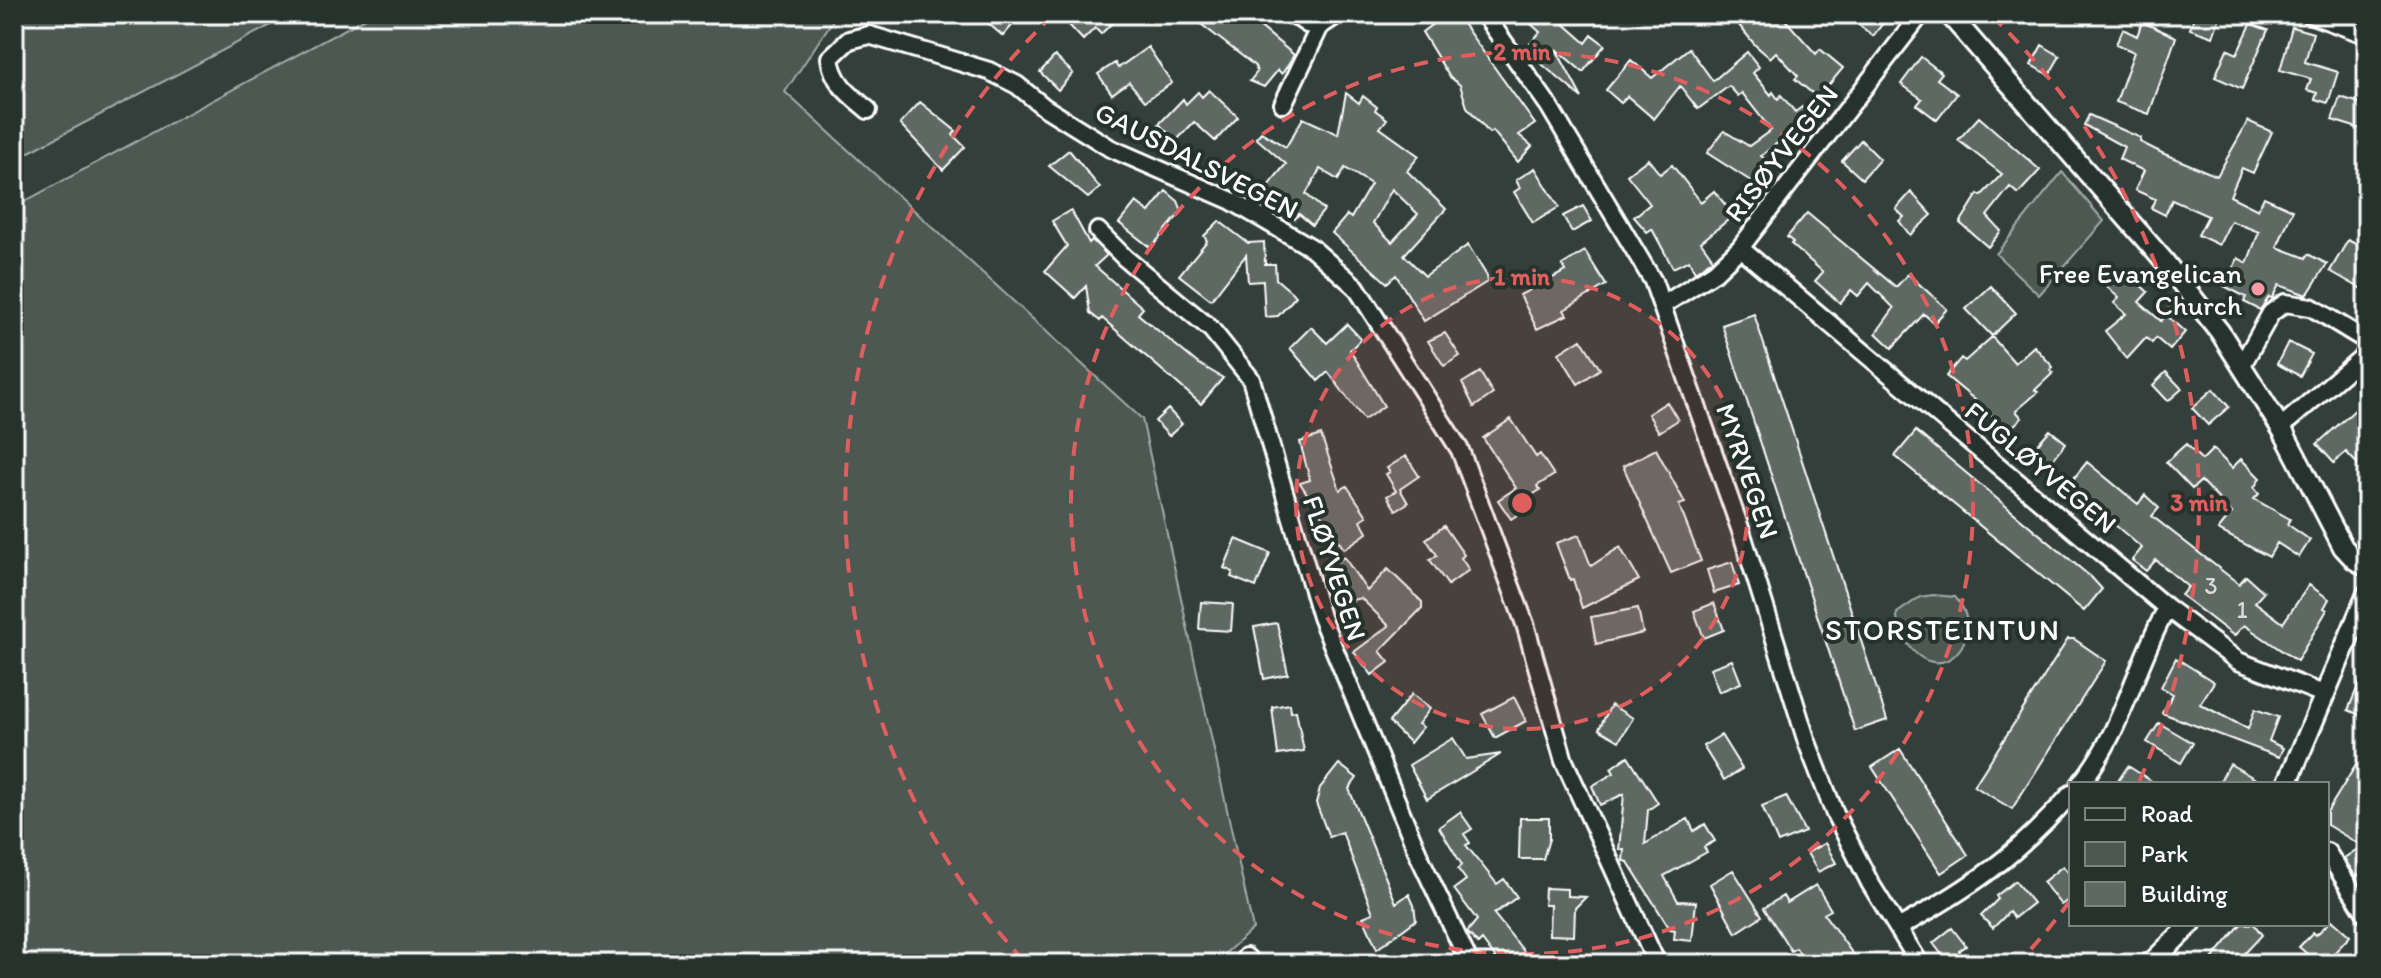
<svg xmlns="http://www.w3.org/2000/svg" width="2381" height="978" font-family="Itim,sans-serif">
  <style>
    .green { fill: #4d5853; stroke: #a6aca9; stroke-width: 2 }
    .building { fill: #5f6964; stroke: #fff; stroke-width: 2; fill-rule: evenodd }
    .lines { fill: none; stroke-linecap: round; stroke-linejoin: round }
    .minor-casing { stroke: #fff; stroke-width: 22 }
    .tertiary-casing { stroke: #fff; stroke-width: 24 }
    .minor { stroke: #26332d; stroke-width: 16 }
    .tertiary { stroke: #26332d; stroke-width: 18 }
    .ring { fill: none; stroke: #e05e5e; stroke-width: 4; stroke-dasharray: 14 10 }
    .poi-dot { fill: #ff9aa2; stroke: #26332d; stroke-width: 3 }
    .labels { text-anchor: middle; stroke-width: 8; stroke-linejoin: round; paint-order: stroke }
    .number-label { font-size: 24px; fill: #d7dad8 }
    .street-label { font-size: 28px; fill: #fff; stroke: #26332d }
    .poi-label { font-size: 28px; fill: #fff; stroke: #26332d; text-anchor: end }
    .neighbourhood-label { font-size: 30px; letter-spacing: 2px; fill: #fff; stroke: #26332d }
    .centre { fill: #e05e5e; stroke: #26332d; stroke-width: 4 }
    .ring-label { font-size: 24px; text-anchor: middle; font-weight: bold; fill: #e05e5e; stroke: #26332d; stroke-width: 8; stroke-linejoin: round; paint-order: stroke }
  </style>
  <rect width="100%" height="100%" fill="#333f3a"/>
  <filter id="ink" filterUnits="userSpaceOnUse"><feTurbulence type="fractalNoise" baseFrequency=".0125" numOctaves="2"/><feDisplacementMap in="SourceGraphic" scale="16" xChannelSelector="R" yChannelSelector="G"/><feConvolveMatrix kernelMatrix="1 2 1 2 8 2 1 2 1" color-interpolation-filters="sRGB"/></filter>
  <g filter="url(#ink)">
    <!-- green -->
    <path class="green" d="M14,14H292L14,160Z
      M373,14H837L785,92L1142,419L1253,929L1213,964H14V207Z
      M2062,172L2104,221L2039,295L1996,254Z
      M1933,595L1955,597C1989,633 1944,690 1910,647C1901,636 1897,627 1897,613L1920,597Z"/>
    <!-- building -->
    <path class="building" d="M977,14H1022L1003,36Z
      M1081,14H1110L1106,18L1112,23L1101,34L1095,28L1083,40L1069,25Z
      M1188,14H1245L1294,55L1282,74L1278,70L1264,87L1250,81L1257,72L1255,66Z
      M1446,14H1456L1535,124L1519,135L1532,146L1518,162L1493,131L1489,133L1467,107L1460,85L1449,76L1422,32Z
      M1520,14H1553L1586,43L1592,35L1605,45L1583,72L1556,49L1582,98L1525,50L1540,32Z
      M1730,14H1780L1816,54L1820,49L1843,68L1818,98L1795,79L1798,76L1776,52L1770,58L1755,45Z
      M1845,14H1890L1873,36Z
      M2195,14H2221L2213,37L2190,29Z
      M2142,22L2176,37L2149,114L2116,102L2134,52L2116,44L2123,29L2137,36Z
      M2251,24L2268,30L2242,89L2215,77L2227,49L2237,54Z
      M2292,27L2313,33L2305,62L2338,72L2328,103L2315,99L2317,93L2307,90L2311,79L2280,70Z
      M2042,45L2060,56L2049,75L2031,65Z
      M1148,47L1172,83L1145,101L1129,82L1112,94L1098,74L1115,63L1118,68Z
      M1689,48L1713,81L1747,52L1759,67L1753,73L1771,95L1773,92L1778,99L1781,95L1795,112L1802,107L1810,117L1761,156L1773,165L1757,185L1707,153L1724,131L1749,146L1771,130L1742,93L1738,96L1729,86L1698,109L1680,86L1654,119L1627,96L1621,103L1606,90L1631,60L1652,78Z
      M1055,56L1073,73L1058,90L1040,72Z
      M1921,57L1942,73L1937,79L1957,94L1937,120L1917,105L1922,99L1901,84Z
      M1209,90L1238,117L1215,141L1194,122L1176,141L1159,124L1183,99L1186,104L1198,92L1202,97Z
      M1346,93L1359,103L1363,96L1377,107L1375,110L1387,119L1380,128L1419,156L1407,171L1446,209L1404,255L1425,276L1468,245L1487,276V282L1424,321L1396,275L1387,283L1332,233L1347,215L1351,218L1371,184L1345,168L1338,180L1320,169L1306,194L1324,210L1312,225L1299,214L1295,219L1263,192L1286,164L1256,138L1261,132L1286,147L1303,118L1338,134ZM1392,189L1418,214L1392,242L1373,223Z
      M2340,97L2367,105L2364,130L2332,120Z
      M920,102L956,131L953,135L965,147L943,170L900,124Z
      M2089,115L2141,138L2140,142L2162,153L2217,176L2248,121L2272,132L2253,173L2242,168L2230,196L2258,210L2264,197L2293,210L2277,247L2306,258L2308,254L2327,264L2307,295L2279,285L2272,298L2269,297L2260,310L2244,302L2246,297L2224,286L2238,258L2247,263L2259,232L2231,221L2219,245L2198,235L2208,216L2172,200L2165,215L2151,208L2155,199L2135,190L2144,171L2119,159L2124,147L2084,125Z
      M1979,117L2040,170L2018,194L2010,187L1987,216L2001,231L1988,247L1960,223L1978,194L1981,196L2002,174L1958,140Z
      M1861,140L1880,159L1862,179L1842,161Z
      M1069,150L1100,188L1088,198L1049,166Z
      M1648,159L1660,174L1672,165L1701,202L1714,191L1734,215L1701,242L1713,259L1695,272L1689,260L1673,268L1652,229L1647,232L1634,217L1650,204L1627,175Z
      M1535,168L1559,207L1533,223L1514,192L1520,188L1516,180Z
      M1166,191L1178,201L1182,211L1151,248L1119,223L1136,202L1149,212Z
      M1911,192L1932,215L1910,235L1899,221L1904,217L1896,209Z
      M1583,206L1592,221L1572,232L1563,216Z
      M1071,210L1089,243L1092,240L1107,255L1095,266L1143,308L1138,314L1196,362L1223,378L1201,404L1102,318L1100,321L1090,313L1086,286L1075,298L1045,271L1067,246L1052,221Z
      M1807,213L1896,287L1908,274L1947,309L1934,323L1924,314L1892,348L1876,333L1894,308L1869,283L1858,296L1851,290L1840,303L1815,281L1823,272L1791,244L1793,242L1787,237Z
      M1219,221L1248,243L1264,242L1265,264H1275L1276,279L1296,296L1278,316L1265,317L1263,281L1248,282L1246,255L1211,300L1179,275L1207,241L1204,236Z
      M2348,240L2367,250V292L2330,271Z
      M1585,251L1606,285L1564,310L1567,315L1537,329L1520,295L1566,271L1562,265Z
      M2123,269L2148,292L2139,302L2161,321L2166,315L2185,332L2170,350L2156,338L2152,343L2146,338L2127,359L2105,331L2126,314L2114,303L2119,298L2107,287Z
      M1991,286L2016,313L1992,336L1966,309Z
      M1754,314L1887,720L1855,731L1722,325Z
      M1347,324L1361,339L1350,350L1384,406L1364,420L1328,372L1318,381L1290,348L1311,327L1327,343Z
      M1445,333L1460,356L1444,366L1428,341Z
      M1992,337L2015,363L2034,346L2053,367L2050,370L2053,373L2035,390L2038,392L2016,411L2022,418L2005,433L1986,409L1946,376L1961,358L1965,361Z
      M1581,339L1600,369L1578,384L1559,353Z
      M2288,342L2312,354L2300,376L2277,364Z
      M1480,372L1493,394L1474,407L1462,383Z
      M2166,372L2182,389L2168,401L2153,385Z
      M2213,389L2229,407L2208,425L2192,408Z
      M2367,399V474L2346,452L2334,463L2317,444Z
      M1667,402L1678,420L1659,432L1648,414Z
      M1168,409L1182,424L1169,436L1155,421Z
      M1511,419L1536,457L1540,454L1554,475L1537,486L1540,490L1523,501L1528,508L1511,519L1498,500L1516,488L1483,438Z
      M2050,430L2066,443L2050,463L2033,449Z
      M1916,431L2092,578L2102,589L2084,611L1895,456Z
      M1321,435L1340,490L1347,486L1367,516L1361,520L1367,533L1344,549L1300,483L1310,480L1300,442Z
      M2186,444L2202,460L2213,449L2232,468L2241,459L2260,478L2254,488L2259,494L2254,499L2290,519L2287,524L2310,540L2299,557L2277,543L2269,557L2218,530L2232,513L2201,481L2192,489L2166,462Z
      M1656,449L1685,503L1679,505L1701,561L1671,573L1623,466Z
      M1406,456L1419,476L1400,489L1408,503L1396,510L1387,496L1396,491L1386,474L1390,472L1387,468Z
      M2087,462L2138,504L2145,495L2159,508L2152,516L2239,584L2246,576L2264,592L2255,602L2283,623L2309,585L2329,599L2324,608L2327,610L2297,661L2244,625L2234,636L2181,595L2188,587L2156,560L2146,571L2132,560L2142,548L2107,518L2102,523L2061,494Z
      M1444,526L1464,555L1461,558L1469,570L1448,585L1430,560L1437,555L1426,539Z
      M1579,535L1591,566L1620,547L1639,580L1582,608L1573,579L1570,580L1556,543Z
      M1236,539L1270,553L1256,587L1231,577L1233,572L1224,568Z
      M1344,557L1367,591L1388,569L1422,602V608L1380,651L1389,662L1372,675L1354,652L1389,626L1361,598L1334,604L1328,582L1335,578L1328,568Z
      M1732,562L1739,585L1714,593L1707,570Z
      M1201,602L1233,604L1231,631L1199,629Z
      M1714,603L1724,630L1704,638L1694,611Z
      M1638,608L1643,633L1596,644L1591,617Z
      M1277,623L1288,674L1264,679L1254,627Z
      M2068,639H2074L2106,661L2012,809L1974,786Z
      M2176,658L2214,682L2200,704L2248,729L2255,709L2278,717L2269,741L2283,748L2279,757L2162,713L2173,694L2161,687Z
      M1732,660L1741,683L1719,692L1710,668Z
      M2367,665V718L2348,710Z
      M1412,694L1430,709L1418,724L1423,727L1410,743L1389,722Z
      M1514,697L1526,721L1495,738L1482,714Z
      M1290,704L1291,712L1296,711L1304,751L1278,755L1272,707Z
      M1611,705L1633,718L1619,741L1599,729Z
      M2159,723L2193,743L2181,763L2147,742Z
      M1721,735L1742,769L1724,780L1703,746Z
      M1453,738L1466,759L1501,754L1427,799L1409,765Z
      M2367,747V869L2356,877L2344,858L2362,846L2327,825V812Z
      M1900,749L1968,855L1941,873L1872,767Z
      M1628,756L1658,803L1648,810L1645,844L1688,819L1694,831L1705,824L1715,841L1704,847L1707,852L1664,876L1678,901L1696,902L1692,941L1674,939L1675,930L1670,929L1628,862L1623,861L1624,850H1619L1624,794L1600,805L1592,786L1614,773L1611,768Z
      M1339,764L1357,778L1349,789L1396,903L1409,894L1414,905L1416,920L1377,949L1363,917L1373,913L1342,832L1329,837L1316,803L1320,788Z
      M2230,764L2264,784H2218Z
      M2128,766L2156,784H2116Z
      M1786,796L1805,832L1778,843L1762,806Z
      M1460,812L1472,829L1464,834L1470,843L1466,845L1497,884L1504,879L1517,897L1494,914L1534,964H1500L1482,940L1478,944L1467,932L1477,920L1454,889L1466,880L1458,869L1462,865L1439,827Z
      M1520,818H1549V839L1543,859H1519Z
      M1825,843L1836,863L1818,872L1807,853Z
      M2063,866L2071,876V898L2061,905L2043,882Z
      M1733,870L1762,916L1736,933L1710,884Z
      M2015,881L2033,903L2014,918L2009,912L1993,928L1981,916L1998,899L1996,896Z
      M1816,885L1831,910L1824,914L1860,964H1807L1796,948L1791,951L1764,908L1783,896L1787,903Z
      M1545,888L1567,889V896L1586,897L1575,908L1574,936L1549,935L1550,905H1544Z
      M2332,920L2350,936L2324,964H2319L2299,947L2313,932L2316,935Z
      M2241,924H2254L2262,935L2235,964H2208Z
      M1952,928L1966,946L1959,951L1962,955L1949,964L1933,943Z"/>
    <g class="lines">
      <!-- minor casing -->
      <g class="minor-casing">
        <path id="minor" d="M1293,14L1307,24L1320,26
          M1484,14L1549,106L1653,281L1742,534L1807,742L1835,814L1870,883L1920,964
          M2309,14L2367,35
          M1283,104L1320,26L1338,14
          M868,110C850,95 833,83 830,58L849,40L869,35L989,71L1017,85L1044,107L1110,148L1232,201L1312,248L1356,287L1460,450L1525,624L1564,761L1657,964
          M1098,231L1125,258L1211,329L1251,379L1321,617L1420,858L1470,964
          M1740,248L2167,608L2238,661L2326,695
          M1663,305L1715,272L1740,248L1921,14
          M2242,365L2271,313L2285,303L2311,307L2367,341
          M2281,427L2367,353
          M2080,784C2122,733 2135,666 2167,608
          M2327,852L2367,915
          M1898,928C1970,888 2016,857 2071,794
          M1246,957L1253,964"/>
      </g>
      <!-- tertiary casing -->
      <g class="tertiary-casing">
        <path id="tertiary" d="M1949,14L2164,261L2220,332L2284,433L2343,547L2355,560L2367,567
          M2287,784L2367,594
          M2150,964L2191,924"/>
      </g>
      <!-- minor -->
      <use href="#minor" class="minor"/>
      <!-- tertiary -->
      <use href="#tertiary" class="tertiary"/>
    </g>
  </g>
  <!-- distance rings -->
  <circle cx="1522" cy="503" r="226" fill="#e05e5e" fill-opacity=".12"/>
  <g class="ring">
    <circle cx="1522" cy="503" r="226"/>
    <circle cx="1522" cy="503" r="451"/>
    <path d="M2070 901A677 677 0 0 1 2021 960M1023 960A677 677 0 0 1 1052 16M1992 16A677 677 0 0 1 2138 784"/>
  </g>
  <!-- markers -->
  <circle class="poi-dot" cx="2258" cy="289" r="8"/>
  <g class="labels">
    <!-- number labels -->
    <g class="number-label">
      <text x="2211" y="594">3</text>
      <text x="2242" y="618">1</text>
    </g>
    <!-- street labels -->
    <g class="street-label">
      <text transform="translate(1781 153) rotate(-52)" y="10">RISØYVEGEN</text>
      <text transform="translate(1197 160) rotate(27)" y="10">GAUSDALSVEGEN</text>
      <text transform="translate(2041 467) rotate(40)" y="10">FUGLØYVEGEN</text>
      <text transform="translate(1748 471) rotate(71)" y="10">MYRVEGEN</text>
      <text transform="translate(1335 568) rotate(72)" y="10">FLØYVEGEN</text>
    </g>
    <!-- poi labels -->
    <g class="poi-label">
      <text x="2242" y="283">Free Evangelican<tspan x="2242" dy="32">Church</tspan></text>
    </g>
    <!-- neighbourhood labels -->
    <g class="neighbourhood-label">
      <text x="1943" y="640">STORSTEINTUN</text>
    </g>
  </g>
  <circle cx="1522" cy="503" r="12" class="centre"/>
  <g class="ring-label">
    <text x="1522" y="60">2 min</text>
    <text x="1522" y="285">1 min</text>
    <text x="2199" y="511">3 min</text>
  </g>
  <!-- margin -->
  <rect width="2381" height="978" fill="none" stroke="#26332d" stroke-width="48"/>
  <rect x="24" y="24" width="2333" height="930" fill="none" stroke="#fff" stroke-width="3" filter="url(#ink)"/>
  <!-- legend -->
  <rect x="2069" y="782" width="260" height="144" fill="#26332d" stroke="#7d8581" stroke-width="2"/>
  <rect x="2085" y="808" width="40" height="12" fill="#26332d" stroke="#7d8581" stroke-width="2"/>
  <text x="2141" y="822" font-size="24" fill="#ffffff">Road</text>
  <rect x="2085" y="842" width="40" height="24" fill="#4d5853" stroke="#7d8581" stroke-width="2"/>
  <text x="2141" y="862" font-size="24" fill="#ffffff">Park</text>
  <rect x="2085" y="882" width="40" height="24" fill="#5f6964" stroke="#7d8581" stroke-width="2"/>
  <text x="2141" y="902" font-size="24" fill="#ffffff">Building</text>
</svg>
